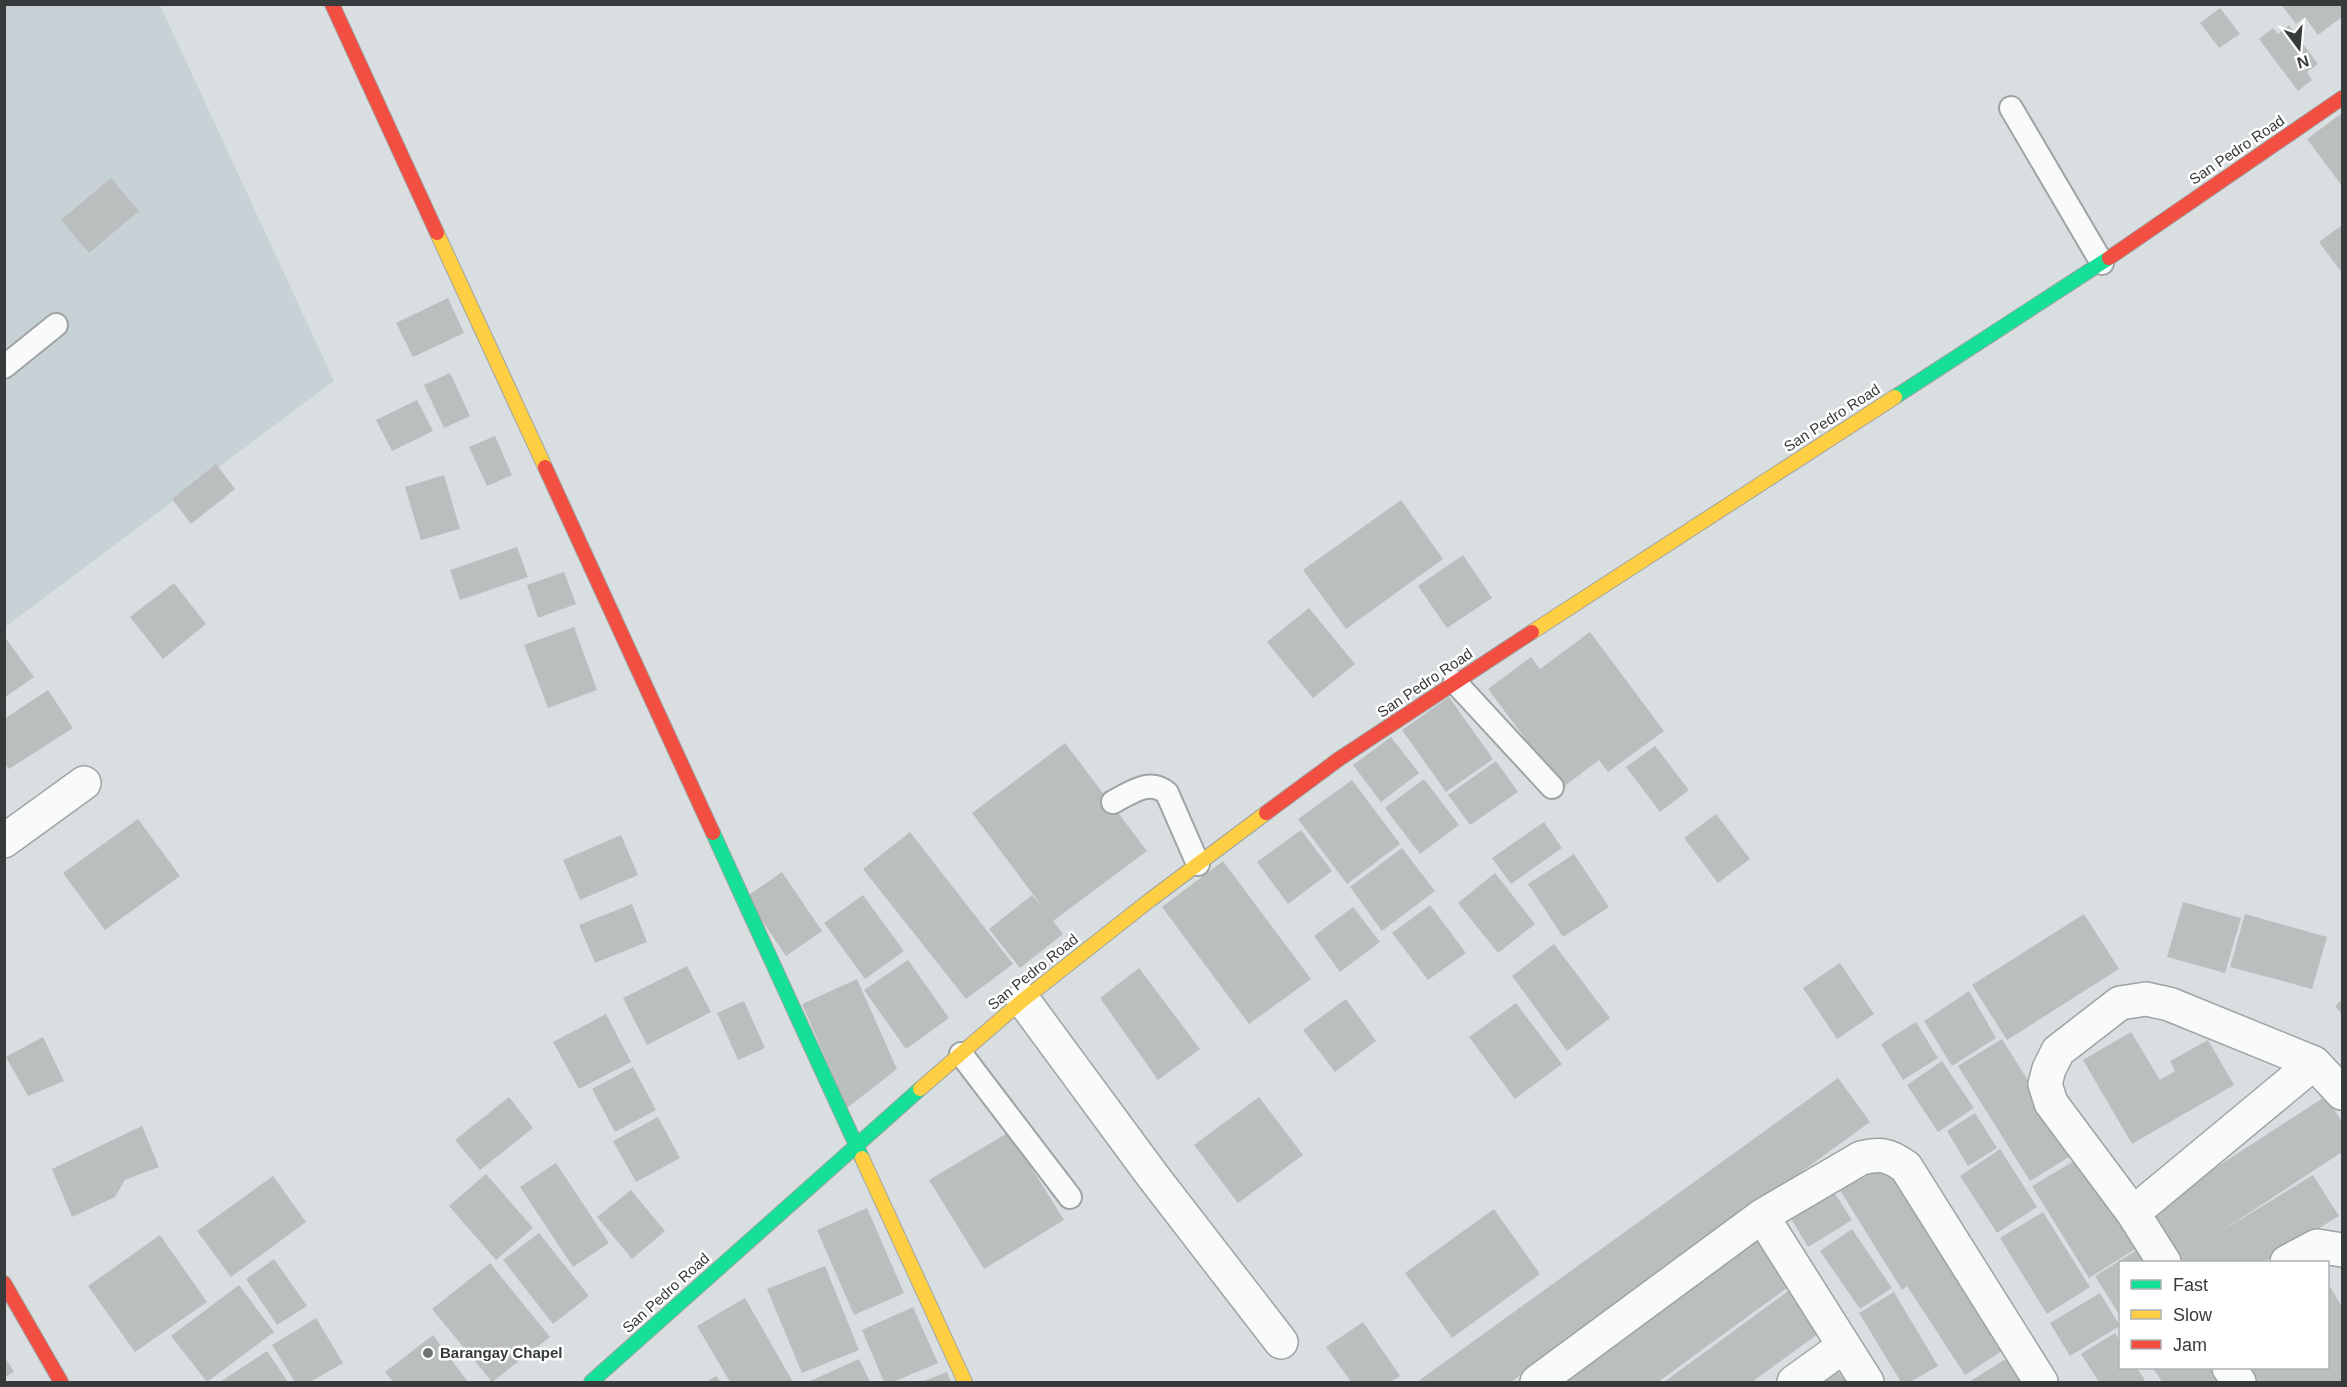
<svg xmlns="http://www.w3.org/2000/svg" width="2347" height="1387" font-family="Arial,sans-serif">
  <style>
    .built { fill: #c6d2d5 }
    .building { fill: #babebe }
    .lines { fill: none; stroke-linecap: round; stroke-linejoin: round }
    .lane-casing { stroke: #9fa3a4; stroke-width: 26 }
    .street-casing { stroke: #9fa3a4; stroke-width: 36 }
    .fast-casing { stroke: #9fa3a4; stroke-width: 16 }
    .slow-casing { stroke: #9fa3a4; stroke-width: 16 }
    .jam-casing { stroke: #9fa3a4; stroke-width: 16 }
    .lane { stroke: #f9fafa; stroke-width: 22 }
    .street { stroke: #f9fafa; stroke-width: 33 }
    .fast { stroke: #16e098; stroke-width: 14 }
    .slow { stroke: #ffcf43; stroke-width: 14 }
    .jam { stroke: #f24e42; stroke-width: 14 }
    .poi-dot { fill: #707475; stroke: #fff; stroke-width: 2 }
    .labels { text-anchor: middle; stroke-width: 5; stroke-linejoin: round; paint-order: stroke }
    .street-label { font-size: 15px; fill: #373b3c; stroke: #fff }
    .poi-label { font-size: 15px; font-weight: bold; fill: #373b3c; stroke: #fff; text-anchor: start }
  </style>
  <rect width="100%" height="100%" fill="#d9dfe0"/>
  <!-- built -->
  <path class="built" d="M5,5H160L334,381L5,627Z"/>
  <!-- building -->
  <path class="building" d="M2281,4H2342V17L2318,35L2305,17L2296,24Z
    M2220,8L2240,34L2219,48L2200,23Z
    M2289,25L2318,64L2307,72L2312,80L2298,91L2259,39L2273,28L2278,34Z
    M2342,113V186L2307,139Z
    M111,178L139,211L89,253L61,220Z
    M2342,225V273L2319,242Z
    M448,298L464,333L413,357L396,323Z
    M450,373L470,416L444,428L424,385Z
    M417,400L433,431L392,451L376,420Z
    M495,436L512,475L487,486L469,447Z
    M216,464L235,489L191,524L172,499Z
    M444,475L460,529L421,540L405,487Z
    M1401,500L1443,559L1346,629L1303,570Z
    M517,547L528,577L460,600L450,570Z
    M1463,555L1492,598L1447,628L1418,586Z
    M564,572L576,604L538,618L527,585Z
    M174,583L206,624L163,659L130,617Z
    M1309,608L1355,664L1313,698L1267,642Z
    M574,627L597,690L548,708L524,645Z
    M1590,632L1664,731L1608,772L1599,760L1562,788L1488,689L1531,657L1540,669Z
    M4,636L34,677L4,698Z
    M48,690L73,728L9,769L4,763V719Z
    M1449,697L1493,759L1446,792L1402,730Z
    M1391,737L1419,773L1381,802L1353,765Z
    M1065,743L1147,851L1053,921L1063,934L1020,968L989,929L1032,895L1044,909L972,813Z
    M1655,746L1689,790L1660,812L1626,767Z
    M1496,761L1518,792L1470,825L1448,795Z
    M1424,779L1459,825L1420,854L1385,808Z
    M1352,780L1400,844L1347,884L1298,819Z
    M1716,814L1750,859L1718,883L1684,838Z
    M138,819L180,876L105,930L63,873Z
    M1544,822L1562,848L1511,884L1492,858Z
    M1301,830L1332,871L1288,904L1257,862Z
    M910,832L1013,964L966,999L863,869Z
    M621,835L638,875L580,900L563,860Z
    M1402,848L1435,891L1382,931L1350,887Z
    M1574,854L1609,907L1563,937L1528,884Z
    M1223,861L1311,979L1249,1024L1162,907Z
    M782,872L822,931L786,956L746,897Z
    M1495,873L1535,924L1498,953L1458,903Z
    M863,895L904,951L865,979L824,923Z
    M2183,902L2241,918L2225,973L2167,957Z
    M632,904L647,942L595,963L579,925Z
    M1430,905L1466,953L1428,980L1392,933Z
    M1353,907L1380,942L1340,972L1314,936Z
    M2084,914L2119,969L2007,1040L1972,985Z
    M2245,914L2327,937L2312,989L2230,967Z
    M1554,944L1610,1018L1567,1051L1512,976Z
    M908,960L949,1018L906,1049L864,990Z
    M1840,963L1874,1014L1837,1039L1803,988Z
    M687,966L711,1012L647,1045L623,998Z
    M1139,968L1200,1049L1158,1080L1100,998Z
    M857,979L897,1069L847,1108L802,1004Z
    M1969,991L1996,1038L1952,1066L1924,1021Z
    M1346,999L1376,1041L1335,1072L1303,1030Z
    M2342,999V1015L2335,1006Z
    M744,1001L765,1048L738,1060L717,1013Z
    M1516,1003L1562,1064L1515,1099L1469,1037Z
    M606,1014L631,1062L579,1089L553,1042Z
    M1916,1022L1938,1058L1903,1080L1881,1044Z
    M2131,1032L2160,1080L2175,1071L2170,1061L2208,1040L2234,1085L2132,1144L2083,1060Z
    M43,1037L64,1081L28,1096L6,1057Z
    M2002,1039L2074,1154L2030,1181L1958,1066Z
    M1942,1061L1974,1108L1938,1132L1907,1085Z
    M633,1067L656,1110L615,1132L592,1089Z
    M1838,1078L1870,1122L1511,1382H1417Z
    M2326,1096L2342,1122V1152L2217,1234L2313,1175L2339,1216L2264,1262H2181L2144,1214Z
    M509,1097L533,1128L480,1170L455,1140Z
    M1259,1097L1303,1155L1238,1203L1194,1145Z
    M1975,1113L1997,1148L1968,1166L1947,1131Z
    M658,1117L680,1158L636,1182L613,1141Z
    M142,1126L159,1167L125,1180L115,1197L72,1217L52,1169Z
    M1009,1132L1064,1220L984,1269L929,1180Z
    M2000,1149L2037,1207L1997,1233L1960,1176Z
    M2081,1157L2137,1248L2089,1278L2032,1186Z
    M1885,1158L2005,1349L1965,1375L1907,1286L1902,1290L1838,1187Z
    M556,1163L609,1243L573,1267L520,1187Z
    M486,1174L533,1228L496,1260L449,1206Z
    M273,1176L306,1222L231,1277L197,1231Z
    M1830,1186L1852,1220L1808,1247L1787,1212Z
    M631,1190L665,1231L632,1259L597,1217Z
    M867,1208L904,1293L854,1315L817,1230Z
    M1494,1209L1540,1274L1452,1338L1405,1273Z
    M2043,1212L2090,1287L2047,1314L2000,1238Z
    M1852,1229L1892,1288L1860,1309L1820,1251Z
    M539,1233L589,1296L553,1324L503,1260Z
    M160,1235L207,1302L135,1352L88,1286Z
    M1756,1237L1791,1285L1658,1382H1557Z
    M2137,1250L2145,1262H2120V1316L2095,1276Z
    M274,1259L307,1306L277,1325L246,1279Z
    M490,1263L550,1337L492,1382L432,1309Z
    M825,1266L859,1350L802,1373L767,1289Z
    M2328,1283L2342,1307V1382H2254L2245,1368H2328Z
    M239,1285L274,1332L207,1382L171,1336Z
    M1795,1286L1826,1328L1752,1382H1664Z
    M1894,1292L1938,1366L1910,1382H1901L1859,1313Z
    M2100,1293L2120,1326L2070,1356L2050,1323Z
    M745,1298L793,1382H730L697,1326Z
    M913,1307L938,1363L893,1382H884L862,1330Z
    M316,1318L343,1363L310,1382H295L272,1345Z
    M1363,1322L1400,1376L1390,1382H1351L1326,1347Z
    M2115,1333L2120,1341V1368H2137L2145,1380L2141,1382H2099L2081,1354Z
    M433,1335L468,1382H393L385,1372Z
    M267,1351L288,1382H220Z
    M2012,1355L2029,1382H1969Z
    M4,1356L14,1372L4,1378Z
    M859,1359L870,1382H808Z
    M1831,1362L1846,1382H1802Z
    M2153,1368H2211L2220,1382H2162Z
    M947,1372L951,1382H921Z
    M716,1376L721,1382H706Z"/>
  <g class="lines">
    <!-- lane casing -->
    <g class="lane-casing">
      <path id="lane" d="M2011,108L2102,263
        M4,367L56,325
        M1455,682L1552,787
        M1113,802C1131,793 1149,778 1167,793L1198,864
        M961,1054L1070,1197"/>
    </g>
    <!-- street casing -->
    <g class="street-casing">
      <path id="street" d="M4,841L84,783
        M1023,1000L1152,1175L1281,1342
        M2133,1213L2314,1063
        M1762,1216L1867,1382
        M2164,1262L2133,1213L2051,1103L2045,1084L2049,1069L2058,1051L2120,1003L2146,999L2169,1004L2314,1063L2342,1093
        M2287,1262L2317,1246L2342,1250
        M2229,1368L2239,1382
        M1537,1382L1762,1216L1861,1158C1881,1153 1889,1155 1906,1167L2041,1382
        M1794,1382L1844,1346"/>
    </g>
    <!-- fast casing -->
    <g class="fast-casing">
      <path id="fast" d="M1895,397L2109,258
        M713,833L862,1158
        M591,1382L920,1089"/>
    </g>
    <!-- slow casing -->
    <g class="slow-casing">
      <path id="slow" d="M437,233L545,467
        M1532,632L1895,397
        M920,1089L1023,1000L1150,900L1266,813
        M862,1158L965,1382"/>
    </g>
    <!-- jam casing -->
    <g class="jam-casing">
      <path id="jam" d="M332,4L437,233
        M2109,258L2342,98
        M545,467L713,833
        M1266,813L1339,759L1532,632
        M4,1283L61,1382"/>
    </g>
    <!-- lane -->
    <use href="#lane" class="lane"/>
    <!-- street -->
    <use href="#street" class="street"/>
    <!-- fast -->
    <use href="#fast" class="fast"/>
    <!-- slow -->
    <use href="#slow" class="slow"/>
    <!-- jam -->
    <use href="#jam" class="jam"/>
  </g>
  <!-- markers -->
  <circle class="poi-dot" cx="428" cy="1353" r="6"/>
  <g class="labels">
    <!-- street labels -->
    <g class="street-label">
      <text transform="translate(2237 150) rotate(-34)" y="5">San Pedro Road</text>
      <text transform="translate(1832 418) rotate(-33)" y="5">San Pedro Road</text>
      <text transform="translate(1425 683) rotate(-34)" y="5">San Pedro Road</text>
      <text transform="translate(1033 972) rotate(-39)" y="5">San Pedro Road</text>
      <text transform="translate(666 1293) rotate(-42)" y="5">San Pedro Road</text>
    </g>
    <!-- poi labels -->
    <g class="poi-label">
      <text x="440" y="1358">Barangay Chapel</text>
    </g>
  </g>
  <!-- border -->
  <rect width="2347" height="1387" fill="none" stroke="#373b3c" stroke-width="12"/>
  <!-- legend -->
  <rect x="2119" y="1261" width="210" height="108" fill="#ffffff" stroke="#afb1b1" stroke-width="1.5"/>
  <rect x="2131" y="1280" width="30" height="9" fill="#16e098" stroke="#afb1b1" stroke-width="1.5"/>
  <text x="2173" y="1291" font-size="18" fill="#373b3c">Fast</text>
  <rect x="2131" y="1310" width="30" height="9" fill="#ffcf43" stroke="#afb1b1" stroke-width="1.5"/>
  <text x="2173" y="1321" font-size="18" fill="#373b3c">Slow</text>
  <rect x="2131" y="1340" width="30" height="9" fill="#f24e42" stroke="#afb1b1" stroke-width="1.5"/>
  <text x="2173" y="1351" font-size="18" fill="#373b3c">Jam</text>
  <!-- north arrow -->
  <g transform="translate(2299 48) rotate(164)" stroke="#ffffff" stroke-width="4.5" paint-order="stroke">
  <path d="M0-4.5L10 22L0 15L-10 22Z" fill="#373b3c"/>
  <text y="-9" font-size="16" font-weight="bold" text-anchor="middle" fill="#373b3c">N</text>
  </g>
</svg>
